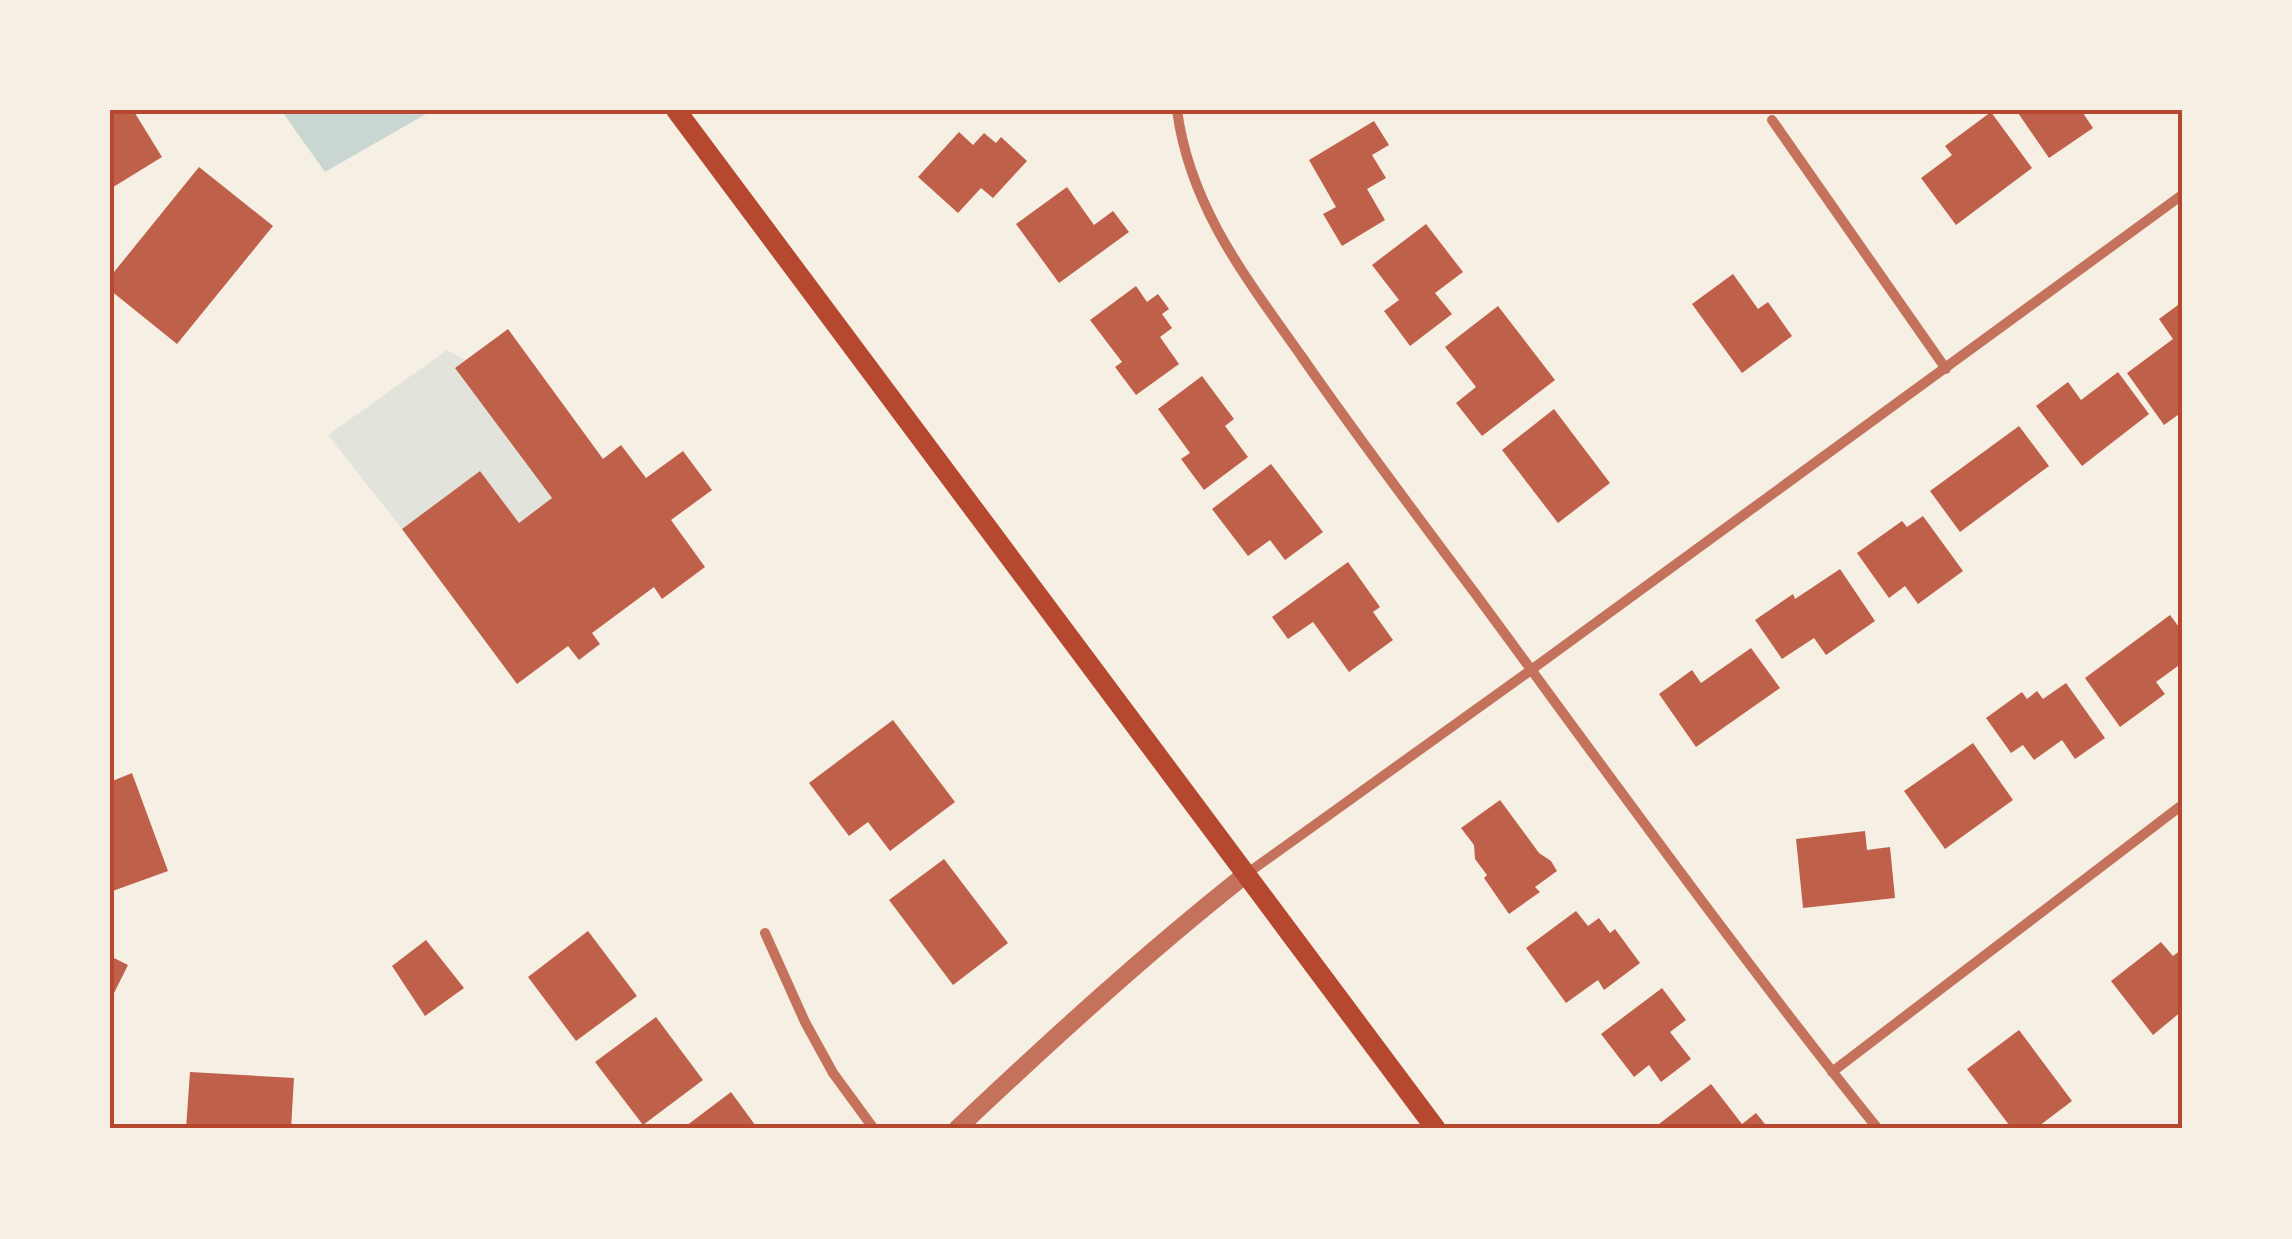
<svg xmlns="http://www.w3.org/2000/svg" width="2292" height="1239" font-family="Ubuntu,sans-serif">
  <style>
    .green { fill: #e2e4dc }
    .water { fill: #c9d6d2 }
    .building { fill: #bf614a }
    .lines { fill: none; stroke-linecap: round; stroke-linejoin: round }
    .minor { stroke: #c5725c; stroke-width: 10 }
    .tertiary { stroke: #c5725c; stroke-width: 18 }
    .secondary { stroke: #b5482f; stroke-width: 20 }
    .neatline { fill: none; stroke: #b5482f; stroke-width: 4 }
  </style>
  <rect width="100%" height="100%" fill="#f6efe4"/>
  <!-- green -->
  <path class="green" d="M447,350L465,360L455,368L552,498L519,523L480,471L402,529L328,435Z"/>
  <!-- water -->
  <path class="water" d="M281,110H433L325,172Z"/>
  <!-- building -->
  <path class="building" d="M110,110H133L162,157L110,189Z
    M2016,110H2081L2093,128L2049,158Z
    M1991,112L2032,168L1956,225L1921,178L1952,155L1945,146Z
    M1374,121L1389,145L1372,155L1386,178L1367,189L1385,220L1342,246L1323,214L1336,207L1309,160Z
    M959,132L973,145L984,133L996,143L1001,137L1027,161L993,198L981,188L958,213L918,177Z
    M199,167L273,226L177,344L110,290V277Z
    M1067,187L1094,225L1113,211L1129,232L1059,283L1016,224Z
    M1426,224L1463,272L1435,293L1452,314L1410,346L1384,311L1399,300L1372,265Z
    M1733,274L1758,309L1768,302L1792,336L1742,373L1692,304Z
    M1136,286L1147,302L1158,294L1169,309L1162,314L1172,328L1160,337L1179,364L1136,395L1115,367L1122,362L1090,320Z
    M2182,302V412L2164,425L2127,373L2173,339L2159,319Z
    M1498,306L1555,380L1482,436L1456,403L1476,387L1445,347Z
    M508,329L603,459L621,445L646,478L683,451L712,490L671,520L705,567L662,599L654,587L592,633L600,644L579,660L568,646L517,684L402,529L480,471L519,523L552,498L455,368Z
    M2118,372L2149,414L2082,466L2036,406L2068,382L2081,400Z
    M1202,376L1234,419L1225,426L1248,457L1204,490L1181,459L1190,453L1158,409Z
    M1554,409L1610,483L1558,523L1502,450Z
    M2019,426L2049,466L1960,532L1930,491Z
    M1271,464L1323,532L1285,560L1270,540L1248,556L1212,509Z
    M1923,516L1963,571L1918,604L1905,586L1889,598L1857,553L1902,521L1907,527Z
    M1348,562L1380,607L1373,612L1393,640L1349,672L1313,622L1288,639L1272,617Z
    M1840,569L1875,621L1826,655L1814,638L1782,659L1755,620L1793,594L1795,599Z
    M2170,615L2182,631V663L2156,682L2165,694L2120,727L2085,678Z
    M1751,648L1780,688L1696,747L1659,694L1692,670L1701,683Z
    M2066,683L2105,738L2075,759L2062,740L2034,760L2023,745L2011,753L1986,718L2022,692L2027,699L2037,691L2043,699Z
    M893,720L955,802L890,851L868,822L849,836L809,783Z
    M1973,743L2013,800L1945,849L1904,791Z
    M132,773L168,871L110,892V782Z
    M1500,800L1539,853L1551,861L1557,871L1535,887L1540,892L1509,914L1484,878L1487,875L1475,859L1474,845L1461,828Z
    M1865,831L1867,850L1890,847L1895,898L1803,908L1796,839Z
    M944,859L1008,943L953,985L889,900Z
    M1576,911L1588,926L1599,918L1610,933L1615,929L1640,963L1604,990L1598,980L1566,1003L1526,948Z
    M588,931L637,996L576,1041L528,977Z
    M426,940L464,988L425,1016L392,966Z
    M2161,942L2173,956L2182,949V1011L2153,1035L2111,981Z
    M110,956L128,965L110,1001Z
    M1662,988L1686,1020L1670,1032L1691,1059L1661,1082L1649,1065L1634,1077L1601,1034Z
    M656,1017L703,1080L643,1125L595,1062Z
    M2019,1030L2072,1101L2035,1129H2012L1967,1069Z
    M190,1072L294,1078L291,1129H186Z
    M1711,1084L1742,1124L1756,1113L1769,1129H1663L1659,1124Z
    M731,1092L758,1129H682Z"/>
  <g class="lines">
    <!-- minor -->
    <path class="minor" d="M1177,110C1190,208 1247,279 1302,357C1358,438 1418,517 1477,596C1609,775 1739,956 1878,1129
      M1772,120L1946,369
      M1245,875L1531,670L2182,195
      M765,933L805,1022L833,1073L874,1129
      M1832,1072L2182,805"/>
    <!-- tertiary -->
    <path class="tertiary" d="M957,1129C1050,1041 1144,955 1245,875"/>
    <!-- secondary -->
    <path class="secondary" d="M676,110L1436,1129"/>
  </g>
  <!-- border -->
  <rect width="2292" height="1239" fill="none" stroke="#f6efe4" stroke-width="225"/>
  <rect x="112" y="112" width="2068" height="1014" class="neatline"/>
</svg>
